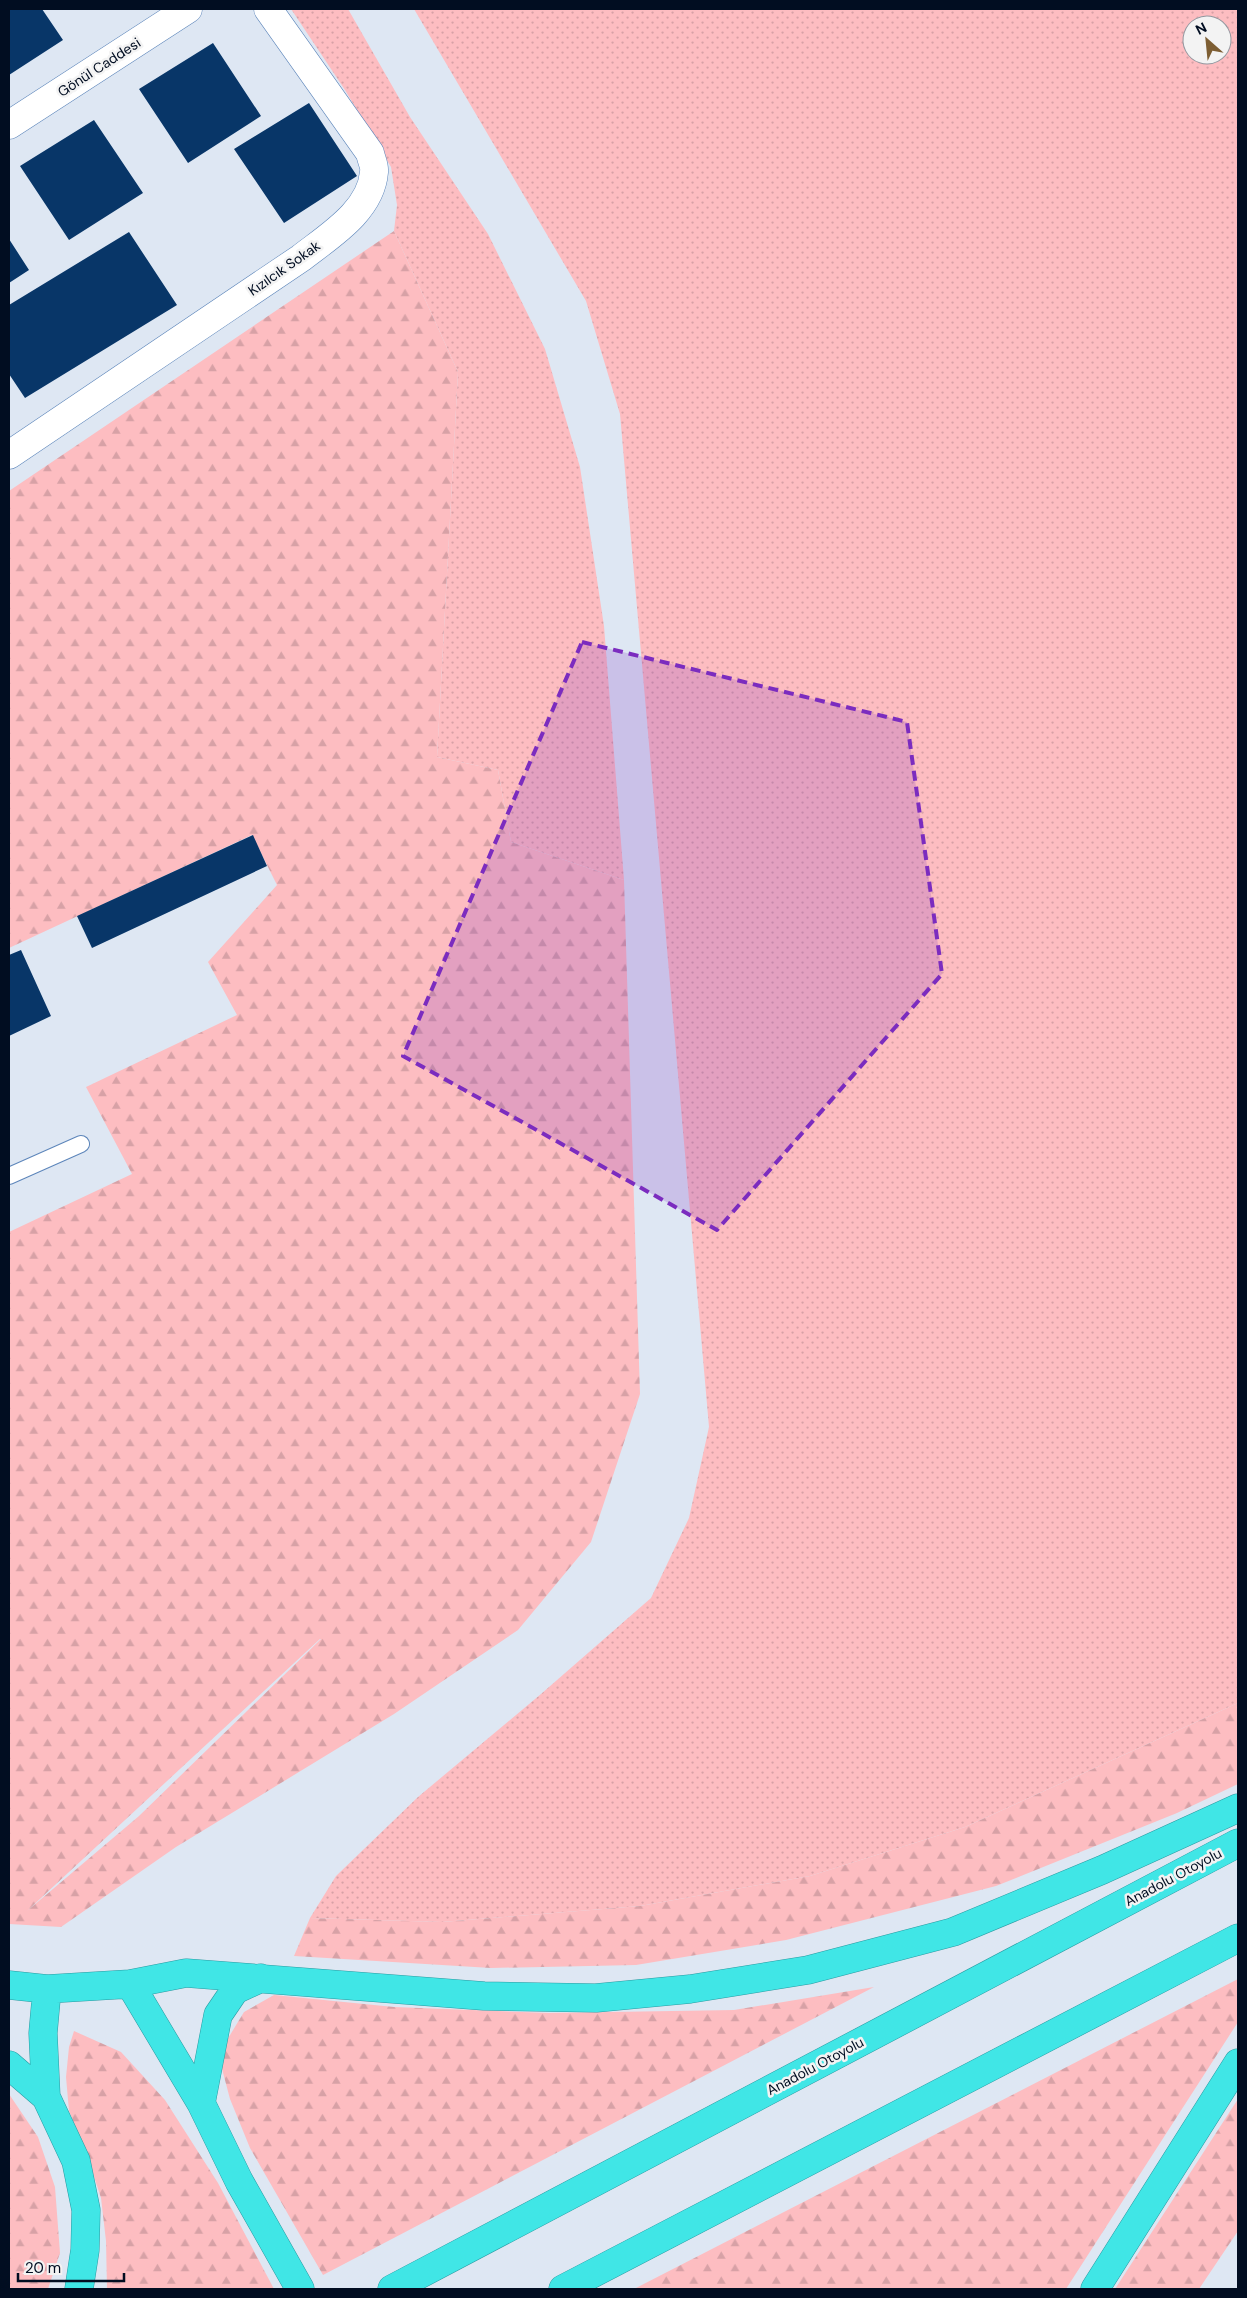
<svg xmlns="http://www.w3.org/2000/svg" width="1247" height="2298" font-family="'DM Sans',sans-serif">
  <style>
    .grass { fill: url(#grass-dots); fill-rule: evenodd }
    .forest { fill: url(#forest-firs); fill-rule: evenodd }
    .building { fill: #083668 }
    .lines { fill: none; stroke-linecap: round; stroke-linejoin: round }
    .service-casing { stroke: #5c85ba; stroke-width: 18 }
    .minor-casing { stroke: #5c85ba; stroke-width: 29 }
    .motorway-casing { stroke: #2a9aa1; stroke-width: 29 }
    .service { stroke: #fff; stroke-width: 16 }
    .minor { stroke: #fff; stroke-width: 28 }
    .motorway { stroke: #40e6e6; stroke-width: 28 }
    .marked { fill: #7b2cbf; fill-opacity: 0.2; stroke: #7b2cbf; stroke-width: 4; stroke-dasharray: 10 6; stroke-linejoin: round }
    .labels { text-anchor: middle; stroke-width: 5; stroke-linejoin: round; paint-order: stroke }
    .street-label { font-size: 14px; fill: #010d21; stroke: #f3f3f3 }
  </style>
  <defs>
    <pattern id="grass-dots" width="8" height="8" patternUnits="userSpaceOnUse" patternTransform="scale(1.25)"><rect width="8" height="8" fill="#fdbdc1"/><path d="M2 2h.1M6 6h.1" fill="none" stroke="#d7a1a6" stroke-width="1.8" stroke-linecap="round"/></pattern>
    <pattern id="forest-firs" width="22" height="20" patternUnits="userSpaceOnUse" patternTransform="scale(1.25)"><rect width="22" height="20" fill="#fdbdc1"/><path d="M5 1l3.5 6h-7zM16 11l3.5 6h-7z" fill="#d7a1a6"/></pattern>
  </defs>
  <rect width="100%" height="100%" fill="#dee7f3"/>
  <!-- grass -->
  <path class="grass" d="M291,9H348L410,117L488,234L545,349L580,467L604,626L624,880L511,842L498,770L437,757L458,372L394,231L397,205L391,167L345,90Z
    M414,9H1238V1703L965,1827L810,1876L640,1906L442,1922L310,1918L336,1876L418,1797L541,1694L651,1598L689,1518L709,1427L620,414L586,301ZM1192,25H1222V55H1192Z"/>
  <!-- forest -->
  <path class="forest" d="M394,231L458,372L437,757L498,770L511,842L624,880L640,1394L591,1542L518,1630L394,1714L176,1847L61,1927L9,1924V1232L132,1174L86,1087L237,1015L208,962L277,885L252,835L9,948V491ZM321,1639L139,1816L27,1911L320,1639Z
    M1238,1703V1784L1177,1813L996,1886L786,1940L636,1965L491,1968L294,1956L310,1918L442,1922L640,1906L810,1876L965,1827Z
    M1238,1979V2022L1066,2289H634Z
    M874,1987L323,2275L250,2148L230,2099L221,2065L227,2040L244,2012L274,1995L394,2007L549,2013L734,2010Z
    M74,2031L121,2052L165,2100L218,2183L274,2289H107L106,2241L101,2198L86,2152L69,2111L66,2077L69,2047Z
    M9,2094L38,2137L55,2187L60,2253L48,2289H9Z
    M1238,2099V2231L1199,2289H1115Z"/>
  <!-- building -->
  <path class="building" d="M9,9H42L63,40L9,75Z
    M213,43L261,116L188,163L139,89Z
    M309,103L357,176L284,223L234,149Z
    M94,120L143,193L69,240L20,166Z
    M129,232L177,305L25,398L9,374V305Z
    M9,239L29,270L9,283Z
    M253,835L267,866L92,948L77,916Z
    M21,950L51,1016L9,1036V955Z"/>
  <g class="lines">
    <!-- service casing -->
    <g class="service-casing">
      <path id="service" d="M9,1176L81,1144"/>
    </g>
    <!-- minor casing -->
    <g class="minor-casing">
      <path id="minor" d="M9,125L188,9
        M9,455L301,258C329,236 371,211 374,172C375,166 371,159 370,153L268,9"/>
    </g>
    <!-- motorway casing -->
    <g class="motorway-casing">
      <path id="motorway" d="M130,1984L201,2103L239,2181L300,2289
        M9,1985L47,1989L130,1984L186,1973L484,1996L596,1998L690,1989L808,1970L953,1932L1102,1870L1238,1808
        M47,1989L43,2033L46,2097L76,2161L86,2210L85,2250L79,2289
        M9,2065L46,2097
        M201,2103L218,2015L235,1990L261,1978
        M392,2289L1238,1843
        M563,2289L1238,1938
        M1095,2289L1238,2063"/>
    </g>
    <!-- service -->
    <use href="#service" class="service"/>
    <!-- minor -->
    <use href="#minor" class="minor"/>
    <!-- motorway -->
    <use href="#motorway" class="motorway"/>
  </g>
  <!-- marked area -->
  <path class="marked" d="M582,642L907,722L942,974L717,1230L403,1056Z"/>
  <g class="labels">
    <!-- street labels -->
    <g class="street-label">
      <text transform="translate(99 67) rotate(-33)" y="5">Gönül Caddesi</text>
      <text transform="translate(284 268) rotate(-35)" y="5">Kızılcık Sokak</text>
      <text transform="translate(1173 1877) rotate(-28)" y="5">Anadolu Otoyolu</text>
      <text transform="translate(815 2066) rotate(-28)" y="5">Anadolu Otoyolu</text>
    </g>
  </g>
  <!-- border -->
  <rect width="1247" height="2298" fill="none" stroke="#010d21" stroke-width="20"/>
  <!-- north arrow -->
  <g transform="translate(1207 40) rotate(333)"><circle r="24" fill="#f3f3f3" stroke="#92979f"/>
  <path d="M0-4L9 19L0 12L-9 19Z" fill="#7d5e33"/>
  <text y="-8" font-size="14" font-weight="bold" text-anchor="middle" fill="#010d21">N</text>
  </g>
  <!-- scale -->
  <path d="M18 2273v8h106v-8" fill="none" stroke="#010d21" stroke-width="2.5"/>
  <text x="25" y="2273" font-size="15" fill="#010d21" stroke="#f3f3f3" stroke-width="4" paint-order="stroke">20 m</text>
</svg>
